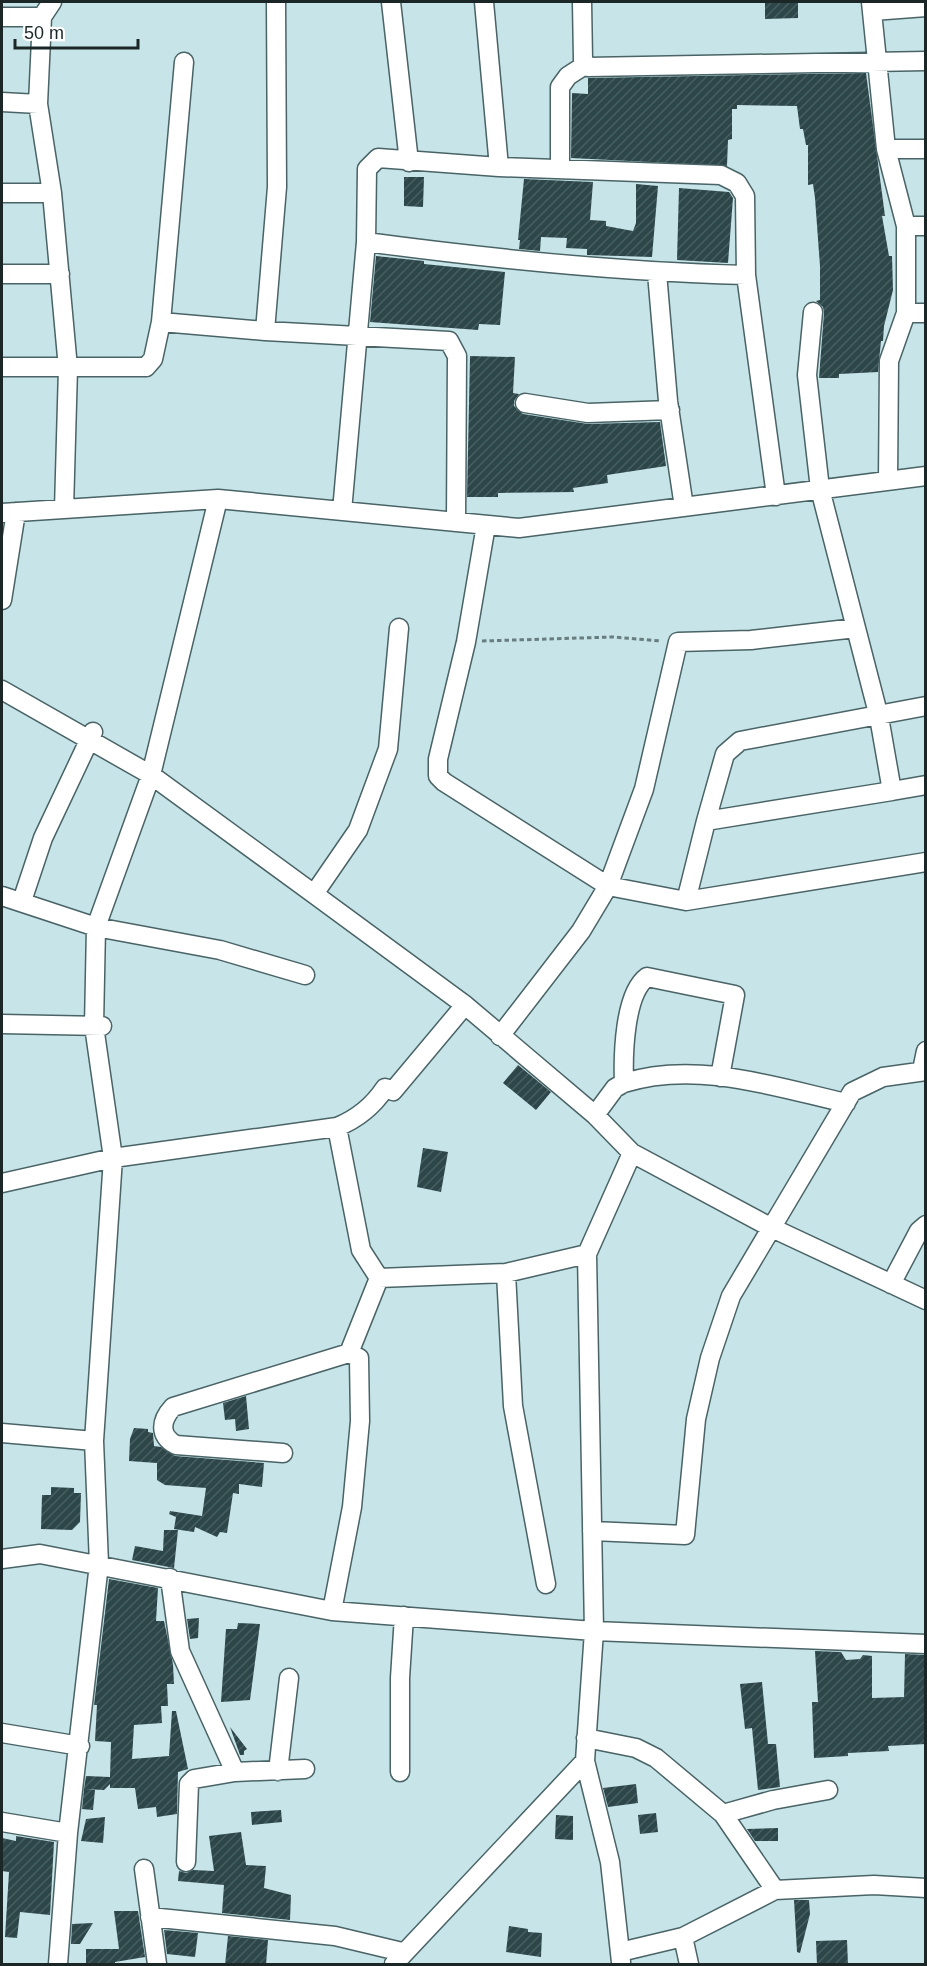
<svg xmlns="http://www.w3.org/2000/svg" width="927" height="1966" font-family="Arial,sans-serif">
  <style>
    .building { fill: url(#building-hatch) }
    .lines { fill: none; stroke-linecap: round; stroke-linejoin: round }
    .minor-casing { stroke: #496366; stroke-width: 21 }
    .path { stroke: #697d7f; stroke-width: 3; stroke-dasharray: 4.5 3; stroke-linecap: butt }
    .minor { stroke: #fff; stroke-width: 18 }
  </style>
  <defs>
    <pattern id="building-hatch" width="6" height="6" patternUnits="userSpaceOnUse" patternTransform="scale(1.5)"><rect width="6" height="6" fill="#2d4649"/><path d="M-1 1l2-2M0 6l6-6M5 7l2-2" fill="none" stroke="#495e60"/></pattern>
  </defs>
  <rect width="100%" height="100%" fill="#c7e4e8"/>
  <!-- building -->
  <path class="building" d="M765,2H798V18L765,19Z
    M866,73L885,216H882L889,256H892L893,290L884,326L883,341H881L878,372L839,374V378H819L824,313L823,307L816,301L820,300V266L815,198L813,184L808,185V145H806L803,129H800L797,106L737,105V109H732V139L728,140L727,166L571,158L572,93L588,94V78Z
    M404,177H424L423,207L404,206Z
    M524,179L593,182L590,220L606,221V226L633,231L636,223V184L658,186L652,257L587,255V249L566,248L567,238L541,237L540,251L519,249L520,240H518Z
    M679,188L729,192L733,198L728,263L677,260Z
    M376,256L424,261V264L505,272L500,325L479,324L478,330L370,322Z
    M470,356L515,357L513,393L519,394L514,401V406L523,414L588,424L660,422L666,466L607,475L608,483L573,488L574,492L498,493V497H467Z
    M518,1065L551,1092L536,1110L503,1083Z
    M423,1148L448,1152L441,1192L417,1187Z
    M246,1396L249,1429L236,1431L235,1419L225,1420L223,1403Z
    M134,1428L148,1429V1432L153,1433L154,1446L161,1447L175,1456L264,1463L262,1487L239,1484V1494L233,1493L227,1533L220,1532L217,1537L195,1527L194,1532L174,1529L176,1517L169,1514L170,1511L202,1516L206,1488L165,1485L157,1480V1463L129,1461L130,1439Z
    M51,1487L74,1488V1493H81L80,1522L72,1530L41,1529L42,1495H51Z
    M164,1530H178L174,1568L132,1560L135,1546L163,1551Z
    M109,1579L158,1588L156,1621H164L173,1664L174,1684H167L168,1706H161L162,1723L134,1725L132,1759L169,1756L172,1711H176L188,1769L178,1772L177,1814L157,1817L156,1807L138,1809L135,1788H110V1784L104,1790L84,1789L86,1776L110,1777L111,1742L95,1741L97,1705H94Z
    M199,1618L198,1638L190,1639L187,1619Z
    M238,1623L260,1624L250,1700L221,1702L226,1629H237Z
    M815,1651L841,1652L846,1660L860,1659L863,1655L872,1656V1698L904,1697L905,1654L926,1655V1744L888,1746L889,1751L848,1753V1756L814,1758L812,1702H818Z
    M762,1682L768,1744H776L780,1787L758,1790L752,1728L745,1729L740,1684Z
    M230,1727L247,1749L244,1751V1755H240Z
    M636,1784L638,1803L608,1807L603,1788Z
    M84,1789L95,1790L93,1810L82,1809Z
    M281,1810L282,1822L252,1825L251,1812Z
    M656,1813L658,1832L640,1834L638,1815Z
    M556,1815L573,1816V1840L555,1839Z
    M105,1817L103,1843L81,1841L86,1819Z
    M778,1828V1841H755L747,1829Z
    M241,1832L246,1865L266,1866L264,1888L291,1895L290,1920L222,1913L224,1885L178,1881L179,1871L186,1873L193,1870L214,1871L209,1836Z
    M16,1836L54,1842L50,1915L20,1912L17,1938L5,1937L9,1872L2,1871V1838L16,1841Z
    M794,1900H809L810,1914L800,1953L797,1952Z
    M114,1911H138L145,1957L115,1962V1965H86V1949H119Z
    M93,1923L80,1944H71L72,1924Z
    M509,1926L528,1929V1932L542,1933L541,1957L506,1952Z
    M164,1930L198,1933L195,1957L167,1954Z
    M228,1936L268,1940L266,1965H225Z
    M847,1940L848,1965H817L816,1941Z"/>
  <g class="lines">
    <!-- minor casing -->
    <g class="minor-casing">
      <path id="minor" d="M276,2L277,187L265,331L449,341L457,356L456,522
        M391,2L409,162
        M484,2L499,167
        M582,2L583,60L588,67L926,61
        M871,2L886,149L906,226V313L889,361L888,481
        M873,11L926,7
        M2,17H42L38,104L52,193L68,368L64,509
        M42,17L52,2
        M184,62L161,322L265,331
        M2,102L38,104
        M886,149H926
        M560,168V87L568,76L585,65
        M2,193H52
        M906,226H926
        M366,242C493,259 618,272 746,275
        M657,273L668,401L684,507
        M2,274H60
        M906,313H926
        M2,367H146L153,359L161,322
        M525,403L588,413L670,410
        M342,511L366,242L367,169L378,158L499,167L721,175L737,183L745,196L746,275L776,496
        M2,513L218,499L519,528L926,476
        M486,525L466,642L438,759V776L444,782L608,886L686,901L706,821L892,791L879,717L820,489L807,375L813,312
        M2,600L16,512
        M2,690L151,775L314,894L465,1005L595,1115L632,1153L772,1228L926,1300
        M892,791L926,785
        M706,821L725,754L740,741L926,706
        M314,894L358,830L388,749L399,628
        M2,896L96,927L220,950L305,975
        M22,901L43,838L93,732
        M686,901L926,862
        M2,1024L102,1026
        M500,1036L581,931L608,886L644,789L678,642L751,640L856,628
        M922,1070L926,1051
        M624,1083C623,1056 624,994 647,977L735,995L720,1077
        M595,1115L615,1088L624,1083C696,1060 775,1087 846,1103
        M337,1127L361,1250L379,1278
        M632,1153L587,1254L594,1631L926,1644
        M2,1183L113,1158L337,1127C357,1119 373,1106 385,1088L393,1091L465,1005
        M506,1273L513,1406L546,1584
        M379,1278L506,1273L587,1254
        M891,1284L919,1231L926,1225
        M2,1433L94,1441
        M283,1453L176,1445C158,1435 161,1420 173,1407L349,1353
        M592,1531L685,1535L696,1419L710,1358L731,1296L852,1092L883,1077L926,1071
        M2,1559L40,1554L332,1611L594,1631L585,1761L394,1964
        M170,1578L180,1651L235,1772L305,1769
        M332,1611L352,1507L360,1421L359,1358L349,1353L379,1278
        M2,1733L80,1746
        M586,1738L636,1748L656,1758L723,1814L775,1890
        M585,1761L610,1862L621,1962
        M278,1771L289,1678
        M400,1772V1678L404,1616
        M723,1814L773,1800L828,1790
        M2,1822L68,1833
        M186,1862L189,1784L194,1779L235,1772
        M144,1869L157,1964
        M150,1917L335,1936L402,1952
        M683,1937L689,1964
        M620,1952L683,1937L775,1890L874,1885L926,1888
        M58,1964L68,1833L99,1564L94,1441L113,1158L94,1026L96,927L151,775L218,499"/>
    </g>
    <!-- path -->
    <path class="path" d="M482,641L613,637L661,641"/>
    <!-- minor -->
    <use href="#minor" class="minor"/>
  </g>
  <!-- border -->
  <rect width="927" height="1966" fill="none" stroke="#1b2627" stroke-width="6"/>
  <!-- scale -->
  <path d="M15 39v9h123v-9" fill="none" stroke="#1b2627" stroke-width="3"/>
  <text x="24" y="39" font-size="18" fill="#1b2627" stroke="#ffffff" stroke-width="4.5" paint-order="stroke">50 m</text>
</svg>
